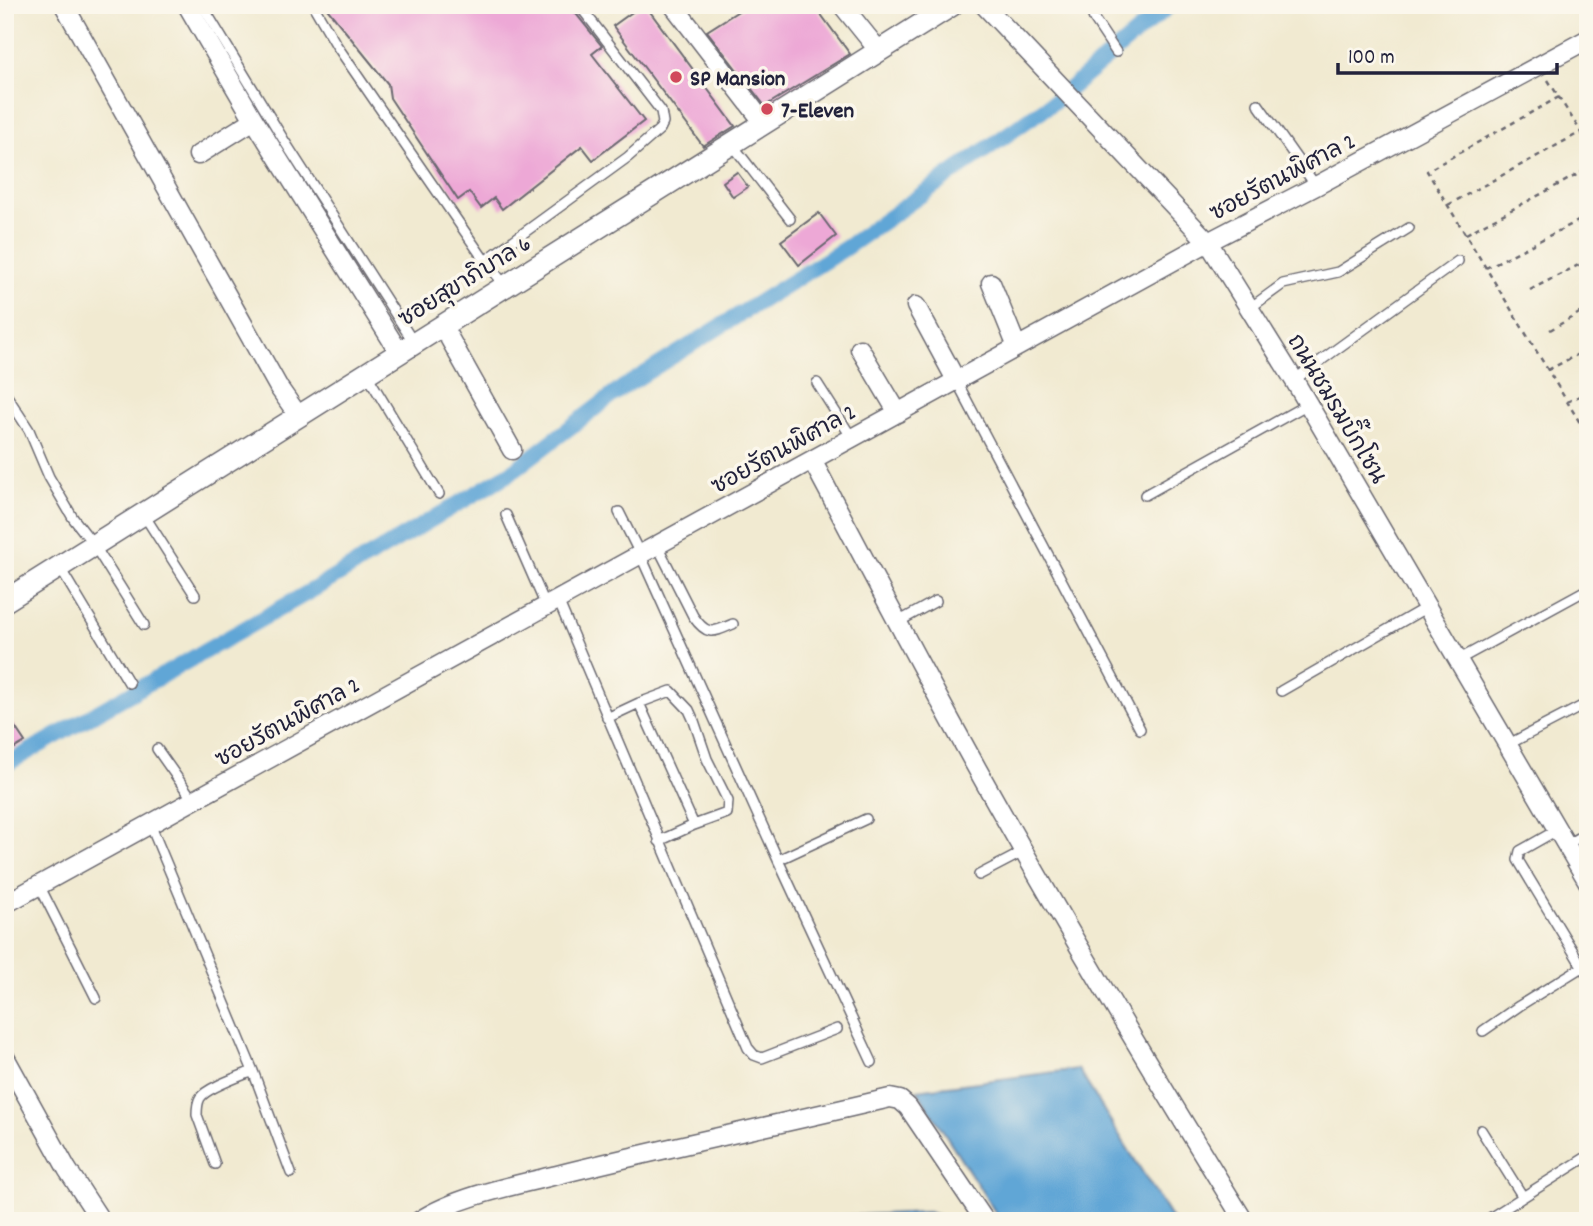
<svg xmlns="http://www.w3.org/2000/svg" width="1593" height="1226" font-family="Dekko,'Playpen Sans Thai',sans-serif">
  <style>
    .water { fill: #60a6d6; stroke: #416488; stroke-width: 2 }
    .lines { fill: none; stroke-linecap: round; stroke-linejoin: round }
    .canal { stroke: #60a6d6; stroke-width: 16 }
    .building { fill: #eda8d6 }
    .service-casing { stroke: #6a6870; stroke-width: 12 }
    .minor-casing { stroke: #6a6870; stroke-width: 21 }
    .tertiary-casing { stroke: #6a6870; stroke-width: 24 }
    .path { stroke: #6a6870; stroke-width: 2.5; stroke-dasharray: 5 5; stroke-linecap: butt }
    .service { stroke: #fff; stroke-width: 9 }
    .minor { stroke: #fff; stroke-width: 18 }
    .tertiary { stroke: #fff; stroke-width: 21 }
    .poi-dot { fill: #d1495b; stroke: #fbf7ec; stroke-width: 2.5 }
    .labels { text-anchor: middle; stroke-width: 7; stroke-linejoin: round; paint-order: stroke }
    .poi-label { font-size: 23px; font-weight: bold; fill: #22223b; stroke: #fbf7ec; text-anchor: start }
    .street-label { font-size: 23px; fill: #22223b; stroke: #fbf7ec }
  </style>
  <rect width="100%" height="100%" fill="#fbf7ec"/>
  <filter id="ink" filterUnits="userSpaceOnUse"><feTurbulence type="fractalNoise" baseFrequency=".0143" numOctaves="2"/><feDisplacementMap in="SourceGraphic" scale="14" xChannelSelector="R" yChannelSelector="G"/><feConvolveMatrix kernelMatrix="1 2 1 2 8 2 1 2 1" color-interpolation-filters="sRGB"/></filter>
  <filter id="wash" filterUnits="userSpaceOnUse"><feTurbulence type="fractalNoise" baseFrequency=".00686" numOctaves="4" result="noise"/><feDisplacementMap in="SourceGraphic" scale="28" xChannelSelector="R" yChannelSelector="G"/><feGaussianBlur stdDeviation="1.57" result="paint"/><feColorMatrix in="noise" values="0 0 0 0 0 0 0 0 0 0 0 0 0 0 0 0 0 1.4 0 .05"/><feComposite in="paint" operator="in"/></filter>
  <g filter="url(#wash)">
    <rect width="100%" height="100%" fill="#f1ead1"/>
    <!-- water -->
    <path class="water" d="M1078,1069L1173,1221H1001L917,1090Z
      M928,1212L955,1221H782L841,1216Z"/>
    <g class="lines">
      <!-- canal -->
      <path class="canal" d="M5,765L323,584L510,473L622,388L844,249L1055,101L1170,5"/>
    </g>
    <g id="blocks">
      <!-- building -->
      <path class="building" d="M324,5H569L602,46L592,54L644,121L593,160L582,146L502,209L494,198L481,208L469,192L458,200L390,98L388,84Z
        M642,5H645L735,126L703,146L613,26Z
        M748,5H814L850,54L765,106L707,31Z
        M737,172L748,187L733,197L723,182Z
        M819,213L836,236L799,265L781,241Z
        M5,712L25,742L5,754Z"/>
    </g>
  </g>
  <g filter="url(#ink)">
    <use href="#blocks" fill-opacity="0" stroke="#6a6870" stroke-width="2"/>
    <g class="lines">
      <!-- service casing -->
      <g class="service-casing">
        <path id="service" d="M202,5L285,142L414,343
          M313,5L337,46L485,261L505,285
          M1089,5L1094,19L1116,52
          M1258,104L1316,186
          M731,143L790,219
          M485,261L628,157L660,129L663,123L661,111L579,5
          M1250,308L1283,284L1338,272L1409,228
          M366,373L439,494
          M956,380L1140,729
          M1294,380L1458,261
          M817,383L852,438
          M5,393L29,430L49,477L73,518L94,545L144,625
          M1145,495L1308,404
          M619,512L640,554L778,860L872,1062
          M144,515L195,595
          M506,515L546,606
          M657,545L693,616C707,636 712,633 733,624
          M60,568L129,683
          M558,600L748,1048L754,1055L762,1058L837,1029
          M898,622L936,601
          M1458,660L1588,589
          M1281,691L1427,607
          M639,703L694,825
          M607,718L639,703L671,691L689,710L694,721L707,759L728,801L727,813L694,825L659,841
          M1507,745L1588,703
          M157,749L193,800
          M150,824L253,1071L291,1173
          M1557,830L1520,851L1518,860L1588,976
          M1566,845L1588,832
          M778,860L866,819
          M979,875L1023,852
          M39,885L96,998
          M1483,1031L1519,1006L1582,967
          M1481,1130L1523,1197
          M215,1164L197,1115C197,1110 197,1103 200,1098C206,1088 241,1076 253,1071
          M1485,1221L1588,1156"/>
      </g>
      <!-- minor casing -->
      <g class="minor-casing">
        <path id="minor" d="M64,5L279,388L298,415
          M187,5L254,120L399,352
          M673,5L764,123
          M842,5L879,51
          M984,5L1208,242L1294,380L1588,882
          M198,155L254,120
          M991,283L1017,347
          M916,306L956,380
          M442,325L512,450
          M860,349L898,413
          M812,460C881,591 950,723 1024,852C1095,976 1169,1099 1244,1221
          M5,904L1208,242L1316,186L1588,39
          M5,1057L67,1169L101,1221
          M419,1221C457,1196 516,1185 561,1174C670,1147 780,1124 890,1098L900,1100L908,1107L985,1221"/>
      </g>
      <!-- tertiary casing -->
      <g class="tertiary-casing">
        <path id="tertiary" d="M5,601L952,5"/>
      </g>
      <!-- path -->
      <path class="path" d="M1548,80L1588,143
        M1559,97L1427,171L1588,436
        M1448,205L1581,132
        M1466,234L1588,169
        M1486,268L1588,216
        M1530,290L1588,260
        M1550,330L1588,308
        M1548,370L1588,349
        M1567,402L1588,392
        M884,1221L918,1217L939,1221"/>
      <!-- service -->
      <use href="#service" class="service"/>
      <!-- minor -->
      <use href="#minor" class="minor"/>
      <!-- tertiary -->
      <use href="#tertiary" class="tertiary"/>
    </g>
  </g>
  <!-- markers -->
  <g class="poi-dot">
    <circle cx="676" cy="77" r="7"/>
    <circle cx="767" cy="109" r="7"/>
  </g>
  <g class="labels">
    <!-- poi labels -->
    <g class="poi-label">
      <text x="690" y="85">SP Mansion</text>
      <text x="781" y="117">7-Eleven</text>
    </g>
    <!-- street labels -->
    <g class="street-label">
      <text transform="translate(1282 176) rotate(-28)" y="8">ซอยรัตนพิศาล 2</text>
      <text transform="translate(464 280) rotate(-32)" y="8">ซอยสุขาภิบาล 6</text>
      <text transform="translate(1338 408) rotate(59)" y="8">ถนนชมรมบิ๊กโซน</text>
      <text transform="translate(783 448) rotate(-29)" y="8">ซอยรัตนพิศาล 2</text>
      <text transform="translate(287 721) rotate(-29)" y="8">ซอยรัตนพิศาล 2</text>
    </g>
  </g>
  <!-- margin -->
  <rect width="1593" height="1226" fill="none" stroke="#fbf7ec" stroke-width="28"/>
  <!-- scale -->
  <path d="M1338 63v10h219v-10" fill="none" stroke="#22223b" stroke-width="3.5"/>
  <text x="1348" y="63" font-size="21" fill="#22223b" stroke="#fbf7ec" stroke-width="5" paint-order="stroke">100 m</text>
</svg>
